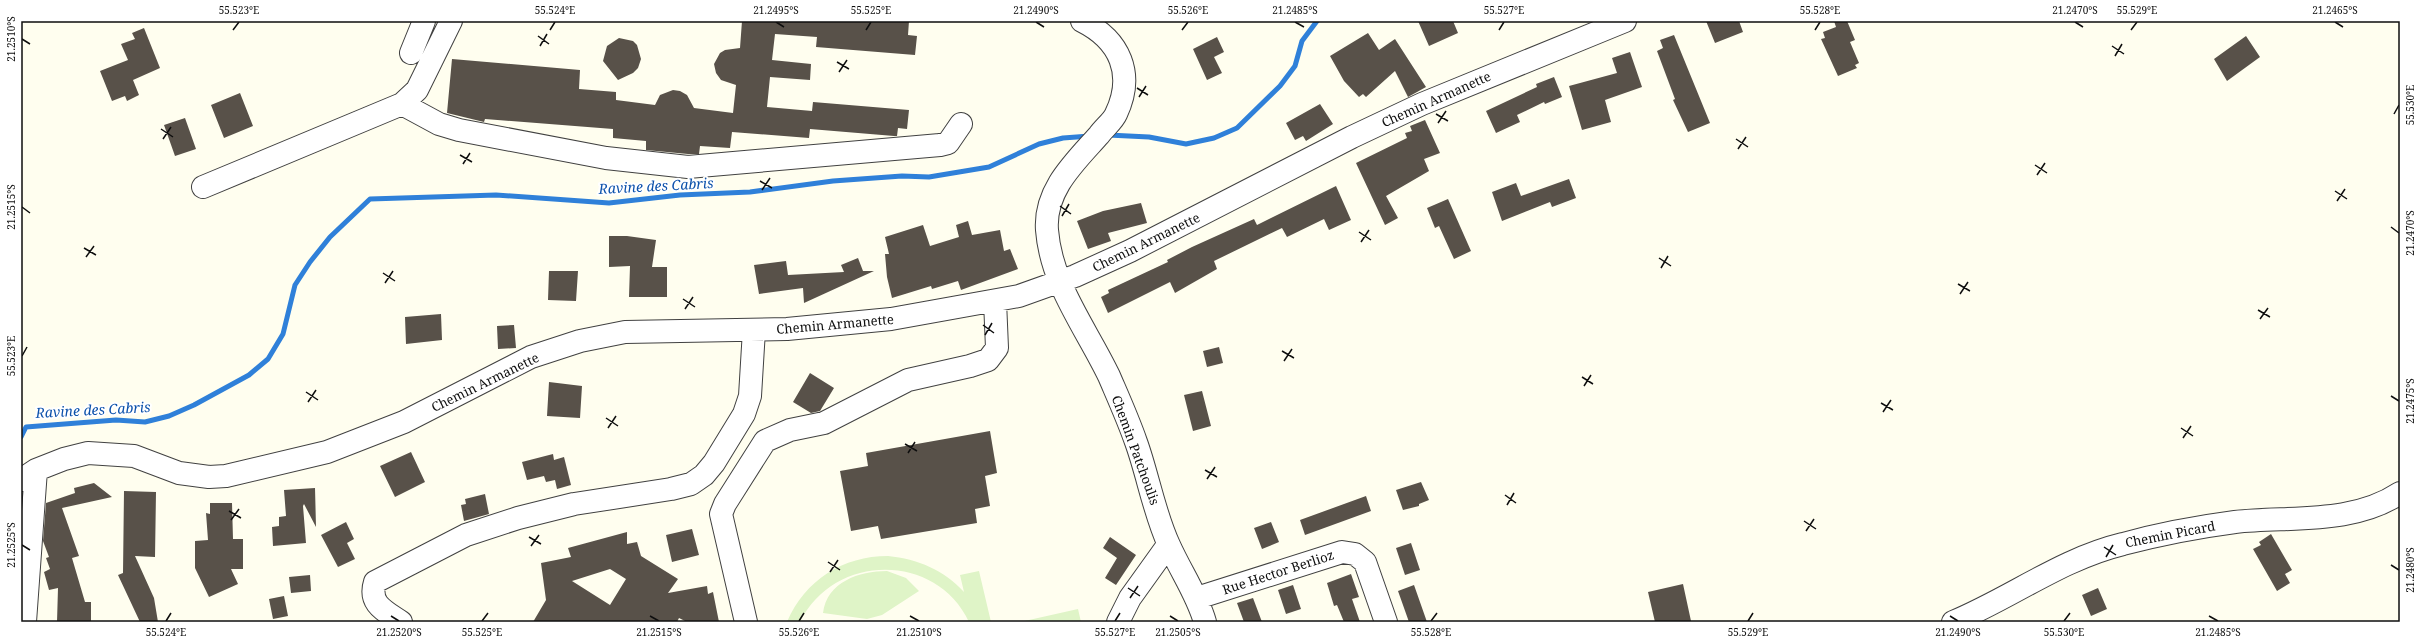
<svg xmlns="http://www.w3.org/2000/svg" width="2421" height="643" font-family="'Noto Serif',serif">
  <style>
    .pitch { fill: #dff4c7 }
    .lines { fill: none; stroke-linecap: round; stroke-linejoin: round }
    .stream { stroke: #2f80d9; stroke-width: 5 }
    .building { fill: #585149; fill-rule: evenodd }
    .minor-casing { stroke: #414141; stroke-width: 24 }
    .minor { stroke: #fff; stroke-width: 22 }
    .ticks { fill: none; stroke: #0e0e0e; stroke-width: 1.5 }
    .labels { text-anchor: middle; stroke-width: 4; stroke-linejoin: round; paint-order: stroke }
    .street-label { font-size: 13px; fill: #0e0e0e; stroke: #fff }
    .water-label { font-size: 14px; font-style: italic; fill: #0c51ab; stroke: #fff }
    .neatline { fill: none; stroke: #0e0e0e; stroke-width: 1.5 }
    .ticks-label { font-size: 10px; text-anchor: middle; fill: #0e0e0e }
  </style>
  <rect width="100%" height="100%" fill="#fffeef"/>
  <!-- pitch -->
  <path class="pitch" d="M888,556C918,559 944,570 964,592L960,575L979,571L991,622H969C936,552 834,553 800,622H787C805,580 843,556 888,556Z
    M887,571L906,578L919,591L882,615L867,619L823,613C827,582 859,571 887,571Z
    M1078,609L1081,622H1020Z"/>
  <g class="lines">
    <!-- stream -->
    <path class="stream" d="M1108,135L1149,137L1186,144L1214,138L1237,128L1280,86L1295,66L1302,41L1317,21
      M21,437L26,427L116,420L145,422L169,416L194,405L249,375L268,359L283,334L295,285L310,262L330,237L370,199L496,195L609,203L680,195L750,192L833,181L902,176L929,177L989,167L1039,144L1063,138L1090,136"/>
  </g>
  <!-- building -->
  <path class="building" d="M742,21H909L908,35L917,36L915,55L816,47L817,37L775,34L772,60L811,64L810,80L770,77L767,107L812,111L813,102L909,110L907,129L898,128L897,136H894L810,129L809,138L732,132L730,148L700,146L699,154H688L646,150V141L613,138V129L485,119L484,122L447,113L452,59L580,70L579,89L616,92V100L655,105L660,95L673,90L680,91L687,95L694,108L733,113L736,85L721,80L716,73L714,64L720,53L725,50L740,48Z
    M1418,21H1453L1458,33L1429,46Z
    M1706,21H1739L1743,32L1715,43Z
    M1834,21H1847L1855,40L1850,42L1859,63L1855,65L1857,68L1838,76L1821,39L1825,38L1823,32L1836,27Z
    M144,28L160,68L133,80L139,95L127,101L125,96L112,101L100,71L128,60L121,44L135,39L132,33Z
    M1368,33L1379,50L1395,39L1426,87L1408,97L1395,71L1366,97L1363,94L1359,97L1344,81L1330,56Z
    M1674,35L1710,123L1688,132L1673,100L1675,99L1657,51L1663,48L1660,40Z
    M2246,36L2260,57L2227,81L2214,59Z
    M1217,37L1224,52L1214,57L1222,73L1207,80L1193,49Z
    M619,38L633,41L637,45L641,59L638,68L633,73L618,80L603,61L607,46Z
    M1630,52L1642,87L1605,100L1611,122L1582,130L1569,86L1617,73L1612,58Z
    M1554,77L1562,97L1545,104L1544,102L1517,115L1520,122L1496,133L1486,111L1537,87L1536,84Z
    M240,93L253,126L224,138L211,105Z
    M1320,104L1333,124L1306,141L1303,136L1295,140L1286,123Z
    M185,118L196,149L175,156L164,125Z
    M1425,120L1440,153L1424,159L1429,171L1386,196L1398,218L1385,225L1356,163L1407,138L1405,133L1412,131L1410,126Z
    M1569,179L1576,198L1552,207L1550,202L1502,221L1492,192L1516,183L1521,196Z
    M1336,186L1351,220L1329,230L1324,219L1287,237L1282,228L1214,261L1217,269L1175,293L1170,282L1108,313L1101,297L1109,293L1108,290L1168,262L1167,260L1192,247L1254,219L1257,225Z
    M1448,199L1471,251L1454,259L1439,226L1435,228L1427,208Z
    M1141,203L1147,223L1108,233L1111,241L1088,249L1077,221L1103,211Z
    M968,221L972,235L1000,230L1004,251L1010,249L1018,269L961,290L958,281L932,289L931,286L892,298L887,277L885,254H889L885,237L923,225L930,246L959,237L956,225Z
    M609,236H627L656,240L652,267H667V297H629L630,266L609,267Z
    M858,258L863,271H874L804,303L803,288L759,294L754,265L786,261L788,275L844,272L841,265Z
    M549,271H578L576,301L548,300Z
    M441,314L442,340L406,344L405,317Z
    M514,325L516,348L498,349L497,326Z
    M1219,347L1223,363L1207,367L1203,351Z
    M810,373L834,388L820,411L811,413L793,402Z
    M549,382L582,386L580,418L547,416Z
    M1202,391L1211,426L1193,431L1184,395Z
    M990,431L997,473L985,476L990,506L975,509L977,523L881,539L878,526L851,531L840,471L868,466L866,453Z
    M411,452L425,482L395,497L380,466Z
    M553,454L554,460L564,457L571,485L557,489L555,480L546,482L544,476L527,480L522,462Z
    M1421,482L1429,500L1419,504V506L1403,510L1396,490Z
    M94,483L112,497L62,508L79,556L72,558L85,602H91V622H57L58,588L49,590L44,572L50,569L46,558L49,557L43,541L46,503L75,493L74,488Z
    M315,488L316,527L304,504L303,506L306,543L273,546L272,527L279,526V517L286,516L284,490Z
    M124,491L156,492L155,557L135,556L154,598L158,622H140L118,575L123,573Z
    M485,494L489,514L464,521L461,505L466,504L465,499Z
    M1366,496L1371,511L1305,535L1300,520Z
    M210,503H232L233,539H243V569H231L238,584L209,597L195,568V541L208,540L206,513L210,514Z
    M346,522L354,539L347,543L355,559L338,567L321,535Z
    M1271,522L1279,542L1262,549L1254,528Z
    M692,529L699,555L672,562L666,535Z
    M627,532V544L637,542L641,556L678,579L668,593L707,586L708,594L713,592L719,622H687L679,618L677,622H533L546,600L541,563L571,557L568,548ZM610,569L626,579L610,605L572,581Z
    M2271,534L2292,570L2285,574L2290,583L2277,591L2253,549L2261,545L2259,542Z
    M1110,537L1136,555L1116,585L1105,578L1117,558L1103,548Z
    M1411,543L1420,570L1405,575L1396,548Z
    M1351,574L1359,597L1352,599L1360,622H1344L1337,605L1334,606L1327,583Z
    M310,575L311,591L291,593L289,577Z
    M1683,584L1691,621L1655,622L1648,592Z
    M1293,585L1301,609L1286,614L1278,590Z
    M1414,585L1427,622H1409L1398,591Z
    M2098,588L2107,609L2091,616L2082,595Z
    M284,596L288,616L273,619L269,599Z
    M1253,598L1262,622H1244L1237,603Z"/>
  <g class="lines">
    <!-- minor casing -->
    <g class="minor-casing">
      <path id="minor" d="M1082,21C1120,40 1135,74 1116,114C1113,121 1104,128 1099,135C1075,162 1044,190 1047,230C1051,284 1086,328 1109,376C1118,397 1128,419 1136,442C1148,475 1154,513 1169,545C1181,572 1197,594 1205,622
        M411,53L424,21
        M402,104L439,124L459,130L606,158L688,167L940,145L948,143L961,124
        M203,187L402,104L417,90L451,21
        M21,480L36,470L64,459L88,453L134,456L179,473L209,477L226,476L327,452L404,422L531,357L580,341L625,332L787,329L891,319L1019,296L1075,276L1130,251L1352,137L1422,104L1625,21
        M1197,598L1342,552L1355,554L1365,562L1386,622
        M25,622L36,470
        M401,622C385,611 368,604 375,582L466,535L518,518L574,504L671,489L691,484L704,475L714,463L744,414L750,396L754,330
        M746,622L721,514L725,504L765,441L790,430L824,423L908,380L970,366L988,360L997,348L995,301
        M1118,622L1130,598L1168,545
        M1953,622C2011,598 2061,559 2123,544C2160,534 2197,527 2235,522C2290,516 2352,525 2400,493"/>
    </g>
    <!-- minor -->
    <use href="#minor" class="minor"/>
  </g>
  <!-- ticks -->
  <path class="ticks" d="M776,22L784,27M1036,22L1044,27M1295,22L1304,27M2075,22L2083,27M2335,22L2343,27M233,30L239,22M550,30L555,22M866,30L871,22M1182,30L1188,22M1499,30L1504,22M1815,30L1820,22M2131,30L2137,22M538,36L549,44M22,39L30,44M540,46L547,34M2112,46L2124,54M2115,56L2122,44M837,62L849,69M839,72L847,60M1137,88L1148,95M1139,97L1146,86M1436,114L1448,121M2394,114L2399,105M1438,123L1446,111M161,129L173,137M163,139L171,127M1736,139L1748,147M1738,149L1746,137M460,155L472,162M463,164L470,153M2035,165L2047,173M2037,175L2045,163M760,181L772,188M762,190L770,178M2335,191L2347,199M2337,201L2345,189M1060,206L1071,214M22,207L30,213M1062,216L1069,204M2391,227L2399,233M1359,232L1371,240M1361,242L1369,230M84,248L96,255M86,257L94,246M1659,258L1671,266M1661,268L1668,256M383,273L395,281M385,283L393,271M1958,284L1970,291M1960,294L1968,282M683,299L695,307M685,309L693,297M2258,310L2270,317M2260,319L2268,308M983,325L994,333M985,335L992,323M1282,351L1294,358M22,356L27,347M1284,361L1292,349M1582,377L1593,384M1584,386L1591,375M306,392L318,400M2391,396L2399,401M308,402L316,390M1881,403L1893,410M1883,412L1891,400M606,418L618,426M608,428L616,416M2181,428L2193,436M2183,438L2191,426M905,444L917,451M908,453L915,442M1205,470L1217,477M1207,479L1215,467M1505,495L1516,503M1507,505L1514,493M229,511L241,518M231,520L239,509M1804,521L1816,529M1806,531L1814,519M529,537L541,544M22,545L30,550M531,546L539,535M2104,547L2116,555M2106,557L2113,545M828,562L840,570M2391,565L2399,570M830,572L838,560M1128,588L1140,596M1130,598L1138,586M391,616L399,621M650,616L659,621M910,616L919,621M1170,616L1178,621M1950,616L1958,621M2209,616L2218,621M166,621L171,613M482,621L488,613M799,621L804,613M1115,621L1120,613M1431,621L1437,613M1748,621L1753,613M2064,621L2070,613"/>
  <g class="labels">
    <!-- street labels -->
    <g class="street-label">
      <text transform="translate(1436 99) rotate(-24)" y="5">Chemin Armanette</text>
      <text transform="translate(1146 242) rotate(-26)" y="5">Chemin Armanette</text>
      <text transform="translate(835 324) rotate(-5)" y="5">Chemin Armanette</text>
      <text transform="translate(485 382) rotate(-26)" y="5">Chemin Armanette</text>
      <text transform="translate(1136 450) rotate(70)" y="5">Chemin Patchoulis</text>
      <text transform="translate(2170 534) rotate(-11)" y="5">Chemin Picard</text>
      <text transform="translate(1278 572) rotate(-18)" y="5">Rue Hector Berlioz</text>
    </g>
    <!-- water labels -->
    <g class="water-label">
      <text transform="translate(656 186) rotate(-3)" y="5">Ravine des Cabris</text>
      <text transform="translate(93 410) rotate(-3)" y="5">Ravine des Cabris</text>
    </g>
  </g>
  <!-- border -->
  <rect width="2421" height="643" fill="none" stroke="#ffffff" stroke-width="44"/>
  <rect x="22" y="22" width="2377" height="599" class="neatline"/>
  <g class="ticks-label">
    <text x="239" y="14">55.523°E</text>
    <text x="555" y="14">55.524°E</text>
    <text x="776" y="14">21.2495°S</text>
    <text x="871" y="14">55.525°E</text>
    <text x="1036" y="14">21.2490°S</text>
    <text x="1188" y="14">55.526°E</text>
    <text x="1295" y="14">21.2485°S</text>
    <text x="1504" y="14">55.527°E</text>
    <text x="1820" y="14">55.528°E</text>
    <text x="2075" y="14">21.2470°S</text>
    <text x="2137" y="14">55.529°E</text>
    <text x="2335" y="14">21.2465°S</text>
    <text transform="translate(11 39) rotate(-90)" y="4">21.2510°S</text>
    <text transform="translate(2410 105) rotate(-90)" y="4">55.530°E</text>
    <text transform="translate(11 207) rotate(-90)" y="4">21.2515°S</text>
    <text transform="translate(2410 233) rotate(-90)" y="4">21.2470°S</text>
    <text transform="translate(11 356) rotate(-90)" y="4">55.523°E</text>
    <text transform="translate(2410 401) rotate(-90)" y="4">21.2475°S</text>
    <text transform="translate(11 545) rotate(-90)" y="4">21.2525°S</text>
    <text transform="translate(2410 570) rotate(-90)" y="4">21.2480°S</text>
    <text x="166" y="636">55.524°E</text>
    <text x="399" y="636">21.2520°S</text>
    <text x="482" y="636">55.525°E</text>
    <text x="659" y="636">21.2515°S</text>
    <text x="799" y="636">55.526°E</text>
    <text x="919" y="636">21.2510°S</text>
    <text x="1115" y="636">55.527°E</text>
    <text x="1178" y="636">21.2505°S</text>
    <text x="1431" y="636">55.528°E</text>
    <text x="1748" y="636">55.529°E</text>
    <text x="1958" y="636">21.2490°S</text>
    <text x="2064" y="636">55.530°E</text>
    <text x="2218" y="636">21.2485°S</text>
  </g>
</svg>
